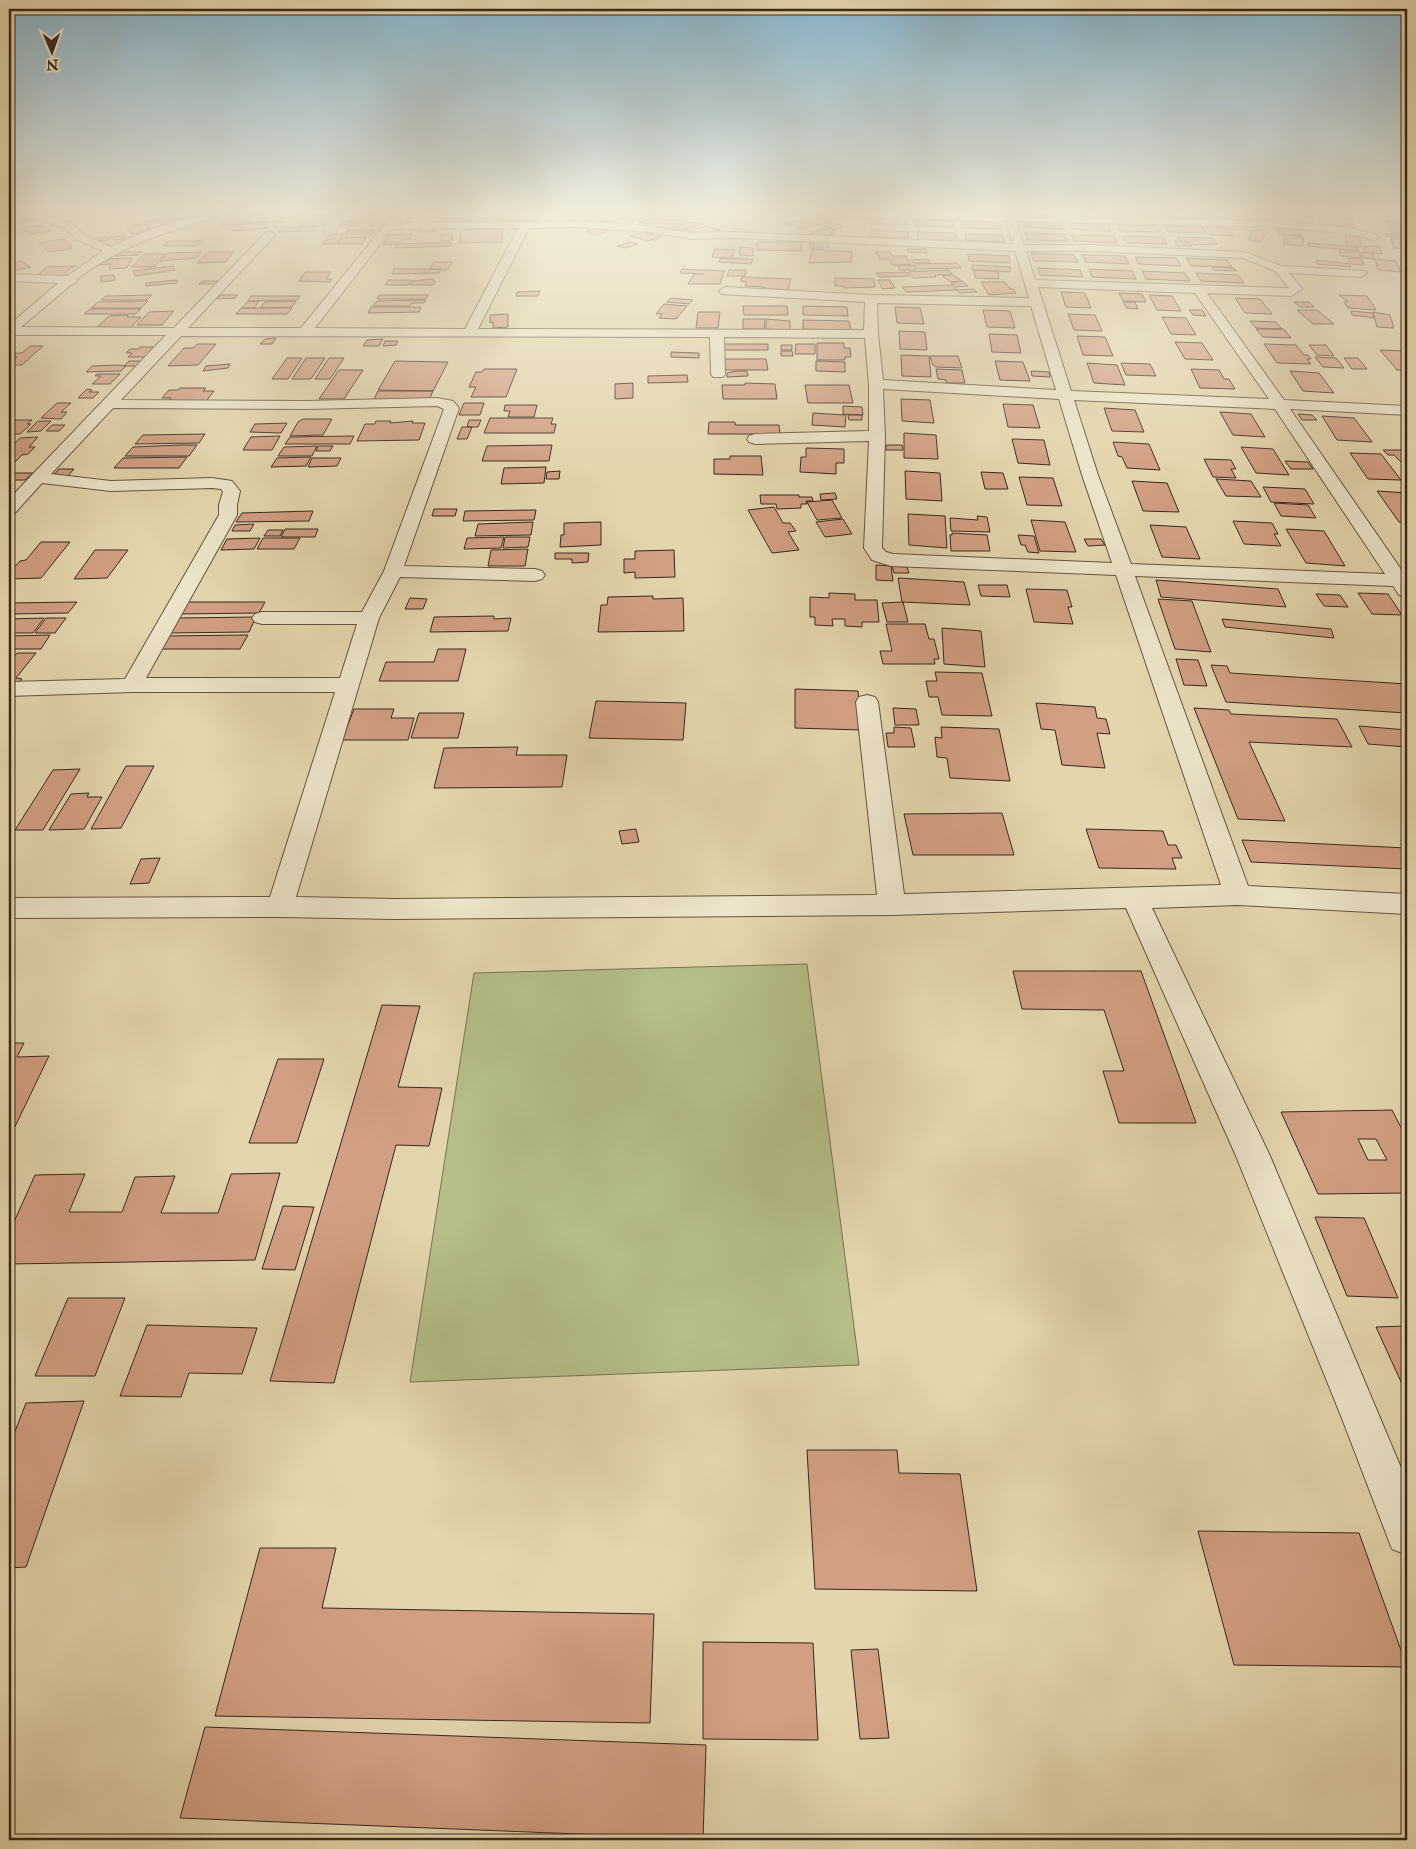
<svg xmlns="http://www.w3.org/2000/svg" width="1416" height="1849" font-family="'IM FELL Double Pica',serif">
  <style>
    .green { fill: #b5bd88; stroke: #777352 }
    .building { fill: #d29f82; stroke: #39291c; fill-rule: evenodd }
    .lines { fill: none; stroke-linecap: round; stroke-linejoin: round }
    .minor-casing { stroke: #645440; stroke-width: 2 }
    .minor { fill: #ede4c9; fill-rule: evenodd }
  </style>
  <rect width="100%" height="100%" fill="#e3d5ac"/>
  <filter id="stains"><feTurbulence type="fractalNoise" baseFrequency=".004" numOctaves="4"/><feColorMatrix values="0 0 0 0 .2 0 0 0 0 .09 0 0 0 0 .02 0 0 0 .5 -.17"/></filter>
  <radialGradient id="worn" r=".72"><stop offset=".6" stop-color="#630" stop-opacity="0"/><stop offset="1" stop-color="#630" stop-opacity=".3"/></radialGradient>
  <!-- green -->
  <path class="green" d="M807,964L859,1365L410,1382L474,973Z"/>
  <!-- building -->
  <path class="building" d="M100,211H119L94,215L91,212Z
    M316,211H347L344,214H313Z
    M486,211H496L495,216H503L502,219H483Z
    M605,211H624L602,220L608,221L602,223L583,219Z
    M636,211H653L659,212L636,220L621,217L640,212Z
    M1143,211H1165L1167,214H1145Z
    M1190,211H1210L1212,215L1191,214Z
    M1217,211L1230,212L1232,218L1214,217L1213,213H1217Z
    M1233,211L1247,212L1248,217L1232,216Z
    M1315,211H1355L1356,214Z
    M293,212L303,213L285,222H274Z
    M361,212H376L369,223H354Z
    M412,212H428L423,222L406,223Z
    M829,212L842,218L833,219L819,213Z
    M1327,213L1351,215L1353,219L1329,218Z
    M168,214L171,217L155,220L152,216Z
    M472,214L470,222H438L440,215Z
    M256,215L281,217L272,222H242Z
    M310,215H335L324,226H299Z
    M182,217L184,219L164,222L167,226L148,229L143,222Z
    M1318,217L1352,220L1356,228L1322,226Z
    M19,218L30,221L18,224L9,221Z
    M619,218L634,221L625,225L609,222Z
    M652,218L685,220L681,224L639,223Z
    M823,218L832,221L799,229L784,223L795,221L802,223Z
    M869,218L907,219V225L869,224Z
    M231,219H238L241,223L222,225L219,220Z
    M916,219L953,221L954,227L916,226Z
    M355,220L352,226H339L342,221Z
    M961,221L999,223L1001,229L963,228Z
    M1022,221L1060,223L1063,229L1024,227Z
    M1386,221L1406,222L1407,234L1392,233Z
    M267,222L268,228L233,231L234,225Z
    M692,222L702,224L677,232L667,229Z
    M832,223L843,226L836,230L824,226Z
    M1070,223L1107,224L1110,231L1072,229Z
    M139,224L143,233L131,234L127,226Z
    M1117,224L1155,226L1159,232L1120,231Z
    M37,225L51,230L33,234L20,229Z
    M705,226L720,230L701,236L686,232Z
    M1164,226L1202,227L1207,233L1168,232Z
    M1206,226L1225,227L1233,236L1213,235Z
    M317,227L315,231L278,232L281,228Z
    M437,227L435,232H418L420,228Z
    M594,228L608,231L598,235L585,232Z
    M825,228L836,230L830,232L835,233L828,236L824,235L818,237L807,235Z
    M1278,228L1300,230L1301,236L1279,234Z
    M474,229H503L502,242L459,243L461,230Z
    M348,230H375L372,234H345Z
    M871,230L908,232V238L870,237Z
    M1253,230L1267,231L1261,242L1248,240Z
    M643,232L661,237L647,241L630,236Z
    M917,232L955,233L957,241L918,240Z
    M1025,233L1065,234L1068,241L1028,240Z
    M1345,233L1360,235L1361,247L1346,246Z
    M1385,233L1407,235V237L1386,236Z
    M330,234H343L336,244H322Z
    M412,234L409,239L401,240L399,244L383,245L389,235Z
    M441,234H452V240L441,241Z
    M965,234L1002,235L1004,242L966,240Z
    M125,235L127,239L114,240L113,238H107L108,240L92,242L91,239Z
    M1071,235L1114,236L1117,243L1074,241Z
    M1283,235L1303,237V246L1284,244Z
    M1123,236L1163,237L1167,244L1127,243Z
    M366,237L362,244H338L342,238Z
    M1177,237L1211,238L1218,244L1194,245L1192,242L1180,241Z
    M1391,238L1407,240V249L1394,248Z
    M63,239L72,246L69,247L72,249L49,252L39,243Z
    M169,241H203L198,246H163Z
    M809,241H827L829,248H811Z
    M1175,241L1189,242L1192,246H1178Z
    M451,242V246L396,248L397,244Z
    M630,242L638,244L625,248L617,246Z
    M757,242H801L802,251L757,250Z
    M1308,243L1357,247L1358,251L1308,246Z
    M1363,246L1380,247L1382,254L1365,252Z
    M740,247L753,248V256L739,255Z
    M715,249L735,250L732,258L712,257Z
    M812,249L852,252V262L809,263Z
    M907,249H926L927,253L908,252Z
    M116,252H142L138,255L115,256L116,255H113Z
    M201,252L196,258L160,261L167,253Z
    M209,252H233L226,262L197,263Z
    M876,252H890L892,256H906L911,265H892L889,259H880Z
    M1339,252H1359L1361,258L1341,256Z
    M1361,252L1373,253L1374,259L1362,258Z
    M1031,253L1074,255L1078,262L1034,261Z
    M144,254H165L154,267H132Z
    M968,254L1009,256L1010,263L969,261Z
    M1082,255L1125,256L1129,264L1086,262Z
    M1135,257L1176,258L1181,266L1139,264Z
    M132,258L127,268L109,269L111,264L98,265L100,262H106L108,259Z
    M721,258L753,259L751,264L719,262Z
    M1186,258L1227,260L1232,267L1191,266Z
    M1347,258L1361,259L1364,265L1351,264Z
    M928,259L930,263H913L911,260Z
    M1375,259L1396,261L1401,272L1378,270Z
    M1316,260L1350,264L1351,267L1317,264Z
    M21,261L31,267L9,272V264Z
    M434,262H452L447,270H441L430,269Z
    M957,263L961,268L918,269L915,264Z
    M898,265H914L916,270H900Z
    M972,265L1010,267V272L972,270Z
    M76,266L70,268L62,277L35,278L46,267Z
    M173,266L175,270L135,276L133,271Z
    M1211,267L1234,268L1237,271L1214,270Z
    M1038,268L1080,270L1083,277L1040,275Z
    M394,269H441L439,273L392,274Z
    M682,269L724,271L720,284H688L694,274H704L680,273Z
    M1089,269L1132,271L1136,279L1092,277Z
    M729,270H746L745,276H727Z
    M949,270L952,274L935,275L936,277L913,278L908,272Z
    M974,270L998,271L999,279L975,278Z
    M1142,271L1185,273L1190,281L1146,279Z
    M305,272H331L326,279H332L330,282L299,281Z
    M906,272L909,276L879,277L876,273Z
    M1196,273L1238,275L1244,283L1201,281Z
    M114,275L115,280L101,282V276Z
    M953,275L962,281L951,282L942,276Z
    M742,277L791,279L788,290L763,288V287L745,286L746,282L741,281Z
    M835,278L874,279L875,287L844,288V286H835Z
    M433,279V281H435L433,285H410L412,281Z
    M177,280V283L146,286V283Z
    M388,280H411L408,285H385Z
    M878,280H890L895,288L882,289Z
    M203,281H218L215,284H199Z
    M962,281L968,286L957,287L951,283Z
    M981,282H1005L1010,289H1013L1016,293L989,295Z
    M952,285L957,290L906,292L902,287Z
    M974,289L977,292L960,293L957,290Z
    M540,291L538,296H516L517,292Z
    M1061,292L1085,293L1091,308L1066,307Z
    M1119,293L1142,294L1146,302L1123,301Z
    M152,295L147,300H101L106,296Z
    M220,295H238L235,298L217,299Z
    M379,295H428L426,299H377Z
    M1149,295L1172,296L1181,311L1157,310Z
    M1339,295L1367,296L1376,310L1348,308L1344,302H1348Z
    M251,296H300L297,300L248,301Z
    M671,298L693,300L689,304L667,302Z
    M1235,298L1260,299L1272,314L1245,313Z
    M426,300L424,303H412L410,306H373L377,301Z
    M148,301L141,308H91L98,302Z
    M259,301L254,308H242L247,302Z
    M296,301L292,307L260,308L265,302Z
    M1123,302H1135L1138,309L1127,308Z
    M1294,302H1309L1314,307H1300Z
    M664,304L687,306L676,319L659,318L662,314H656Z
    M743,306H787L788,315H744Z
    M803,306L847,307L848,316L803,315Z
    M371,307H421L419,312L368,313Z
    M895,307L920,308L924,324L897,323Z
    M241,308H292L287,314H236Z
    M90,309H141L135,314H84Z
    M983,310L1010,311L1015,328L987,327Z
    M1189,310H1202L1206,316L1193,315Z
    M1297,310H1317L1334,324H1313Z
    M174,311L162,325H137L149,312Z
    M1351,311L1373,313L1374,318L1352,315Z
    M698,312H720L718,328H696Z
    M1373,312L1390,315L1394,328L1377,327Z
    M508,314V327L493,328V322L490,323V315Z
    M1068,314L1095,315L1102,331L1074,330Z
    M109,316L128,315L127,317H141L130,328L97,327Z
    M1162,317L1186,318L1196,335L1171,334Z
    M743,319H765L764,329H743Z
    M766,319L790,321V330L766,329Z
    M803,320L849,321L851,330L803,329Z
    M1250,321L1276,322L1282,329L1256,328Z
    M1256,329H1284L1291,338L1263,337Z
    M899,331L925,332L927,350L900,349Z
    M989,334L1017,335L1021,353L992,352Z
    M1077,336L1105,337L1113,356L1083,355Z
    M276,338L272,344H260L265,339Z
    M383,339L379,346H363L367,340Z
    M385,341H398L396,345L383,346Z
    M1175,342L1202,343L1213,360L1185,359Z
    M817,343H844V348H850L851,357H845V360H817Z
    M197,344H216L198,365L168,366L184,348H193Z
    M723,344H768V350H724Z
    M796,344H815V354H795Z
    M1264,344L1296,345L1304,355H1308L1311,359H1307L1311,364L1277,363Z
    M781,345H792V350H781Z
    M1309,345H1326L1334,356L1317,355Z
    M30,346H43L22,365H9L17,357H10L14,353H22Z
    M140,347H155L146,357H128L132,353H126L130,349H138Z
    M1380,350L1404,351L1407,354V370H1397Z
    M781,351H792L793,356H781Z
    M671,352L699,353V358L671,357Z
    M901,355L929,356L931,377L902,376Z
    M930,356H958L962,368L936,367L933,365Z
    M1315,357L1336,358L1344,368L1323,367Z
    M287,358H302L288,379H272Z
    M306,358H325L311,379H292Z
    M329,358H344L330,379H315Z
    M1344,358H1358L1367,369H1352Z
    M724,359H766L768,370H724Z
    M129,361H143L138,366H124Z
    M395,361L448,362L433,391L378,390Z
    M816,361L845,362V372L816,371Z
    M995,361L1023,362L1030,381L1000,380Z
    M1087,363L1117,365L1125,385L1094,383Z
    M1121,363L1150,364L1156,376L1126,375Z
    M230,364L228,368L203,371L206,366Z
    M92,366L119,365L126,366L121,371L86,372Z
    M484,369H517L506,397H471L476,387H469L476,372H482Z
    M936,369L962,370L965,383H946V380L938,379Z
    M1191,369L1219,370L1224,379H1229L1235,389L1200,388Z
    M339,370H363L344,399H319Z
    M737,371H747L748,376L727,377V373Z
    M1031,371L1049,372L1050,377L1032,376Z
    M1290,371L1319,373L1334,393L1303,391Z
    M97,374H120L110,384H92L101,376H95Z
    M687,375L688,382L648,383V376Z
    M633,383V398L615,399V384Z
    M745,383L775,384L777,399H723L722,385H745Z
    M805,385H849L853,403H808Z
    M180,388H206L203,391H214L204,404H166L171,398H162L169,390H178Z
    M87,389L92,390L89,392H99L93,398H78Z
    M378,391H433L429,400L373,401Z
    M901,399L930,400L934,423L902,421Z
    M57,403H71L61,412H67L61,419L41,418Z
    M464,403H484L480,415H459Z
    M1003,404L1033,405L1040,428L1008,427Z
    M505,405H537L534,417H508L510,411H504Z
    M843,406L862,407L863,415L843,414Z
    M1104,408L1135,410L1144,432L1112,431Z
    M1220,412L1251,414L1265,437L1233,435Z
    M813,413L846,415L845,427L812,425Z
    M1298,414L1312,415L1317,420H1302Z
    M848,415H862V420H849Z
    M1322,416L1354,418L1372,442L1337,440Z
    M490,418H553L551,424H556L554,433H484Z
    M303,419H332L323,435L290,436L298,422Z
    M9,420H32L27,424H31L20,434H9Z
    M469,420H481L478,427H467Z
    M38,421H51L41,431L27,432Z
    M376,421H391L390,423L413,421L412,423H425L419,440L357,441L365,424H375Z
    M709,422H735V425H779L780,434H708Z
    M287,423L281,433L250,432L255,424Z
    M52,425H65L59,431H46Z
    M462,427H472L467,439H457Z
    M904,433L936,435L938,459L904,458Z
    M205,434L199,443L135,444L143,435Z
    M280,436L272,450H243L251,437Z
    M354,436L350,444H285L290,437Z
    M38,437L29,447H35L28,454L22,455L13,464H9V449L20,438Z
    M1012,439L1044,440L1050,465L1018,463Z
    M1113,442L1149,444L1160,470L1127,468L1122,457L1118,456Z
    M181,445H197L189,456H125L133,447Z
    M552,445L549,461H482L487,446Z
    M886,445H902L903,450H886Z
    M317,446L312,456H278L284,447Z
    M318,446H333L330,451H316Z
    M1241,447L1273,449L1289,475L1256,473Z
    M806,448L844,449V463H836V474L800,472L801,457H806Z
    M1383,450H1407V468L1394,455H1388Z
    M1350,453L1381,454L1401,480L1368,479Z
    M730,456H761L763,475L714,474V459H730Z
    M187,457L179,468H114L123,458Z
    M311,457L306,466L271,467L277,458Z
    M312,458H341L337,466L308,467Z
    M1204,459L1231,460L1236,469H1231L1236,478L1213,477Z
    M1285,461L1308,462L1313,469H1291Z
    M546,467L544,483L501,484L504,468Z
    M59,469H74L67,477H52Z
    M560,471L559,479H546L547,472Z
    M905,471L940,473L942,501L906,499Z
    M981,472L1003,473L1008,489H985Z
    M9,473H33L25,480H13L11,482H9Z
    M1019,477L1053,478L1062,506L1027,505Z
    M1216,479L1251,481L1261,497L1226,496Z
    M1132,481L1167,483L1179,512L1143,511Z
    M1263,487L1305,489L1314,504L1271,502Z
    M1377,491L1407,493V522H1399Z
    M835,493L837,499L821,500L820,494Z
    M760,495H799V497H812L813,501H806L807,504H801V508L777,509L776,504H761Z
    M832,500L842,518L817,520L807,502Z
    M1274,503L1308,505L1316,518L1281,516Z
    M774,507L783,523H790L796,531L788,532L799,550L772,553L748,510Z
    M434,509H457L455,516H432Z
    M536,510L534,520L463,521L465,511Z
    M313,511L309,521L236,522L242,513Z
    M908,514L945,516L947,548L909,545Z
    M977,516L987,517L990,532L951,531L950,518L978,520Z
    M843,519L852,534L825,537L816,522Z
    M1031,520L1065,522L1076,552L1040,551Z
    M1233,521L1272,523L1278,534H1274L1281,546L1244,544Z
    M533,522L531,535L475,536L478,524Z
    M601,522V545L560,547L561,535H564V523Z
    M254,524L250,531H232L235,525Z
    M1150,525L1186,527L1200,559L1162,557Z
    M285,529H318L315,537H281Z
    M1286,529L1324,531L1345,566L1306,563Z
    M268,530H283L280,536H264Z
    M952,533L987,535L990,551H951L950,535H952Z
    M1018,535L1034,536L1039,553L1028,552L1025,545H1021Z
    M504,537L501,548L464,549L467,538Z
    M505,537H530L528,547L503,548Z
    M260,538L254,549L221,550L227,539Z
    M263,538H300L294,549H257Z
    M1084,539H1101L1105,545L1088,546Z
    M41,542H70L41,578L9,579L14,572H10L20,561L26,560Z
    M528,549L525,566H488L491,550Z
    M95,550H128L107,578L74,579Z
    M674,550L675,577L635,578V572L624,573V559H635V551Z
    M555,553H589L588,562L572,563V559H555Z
    M876,565L891,566L893,581L876,580Z
    M892,566L907,567L909,573H894Z
    M898,578L964,582L970,605L902,602Z
    M1156,580L1278,589L1286,607L1161,597Z
    M978,585H1007L1010,597L981,596Z
    M1026,589L1067,590L1072,607H1068L1073,624L1034,622Z
    M829,593L855,594V600H877L879,622H862V627L845,626V619H832L833,626L815,625V617H810V597L829,598Z
    M1358,593L1388,594L1402,615L1372,614Z
    M1316,594L1340,595L1348,607L1324,606Z
    M653,596V599L683,598L684,631L598,632L601,605H607L608,597Z
    M410,598L427,599L423,609H405Z
    M1158,599L1192,601L1211,652L1175,649Z
    M77,602L68,613L9,614V603Z
    M186,602H265L259,613L179,614Z
    M903,602L908,622H887L882,603Z
    M494,616V619L511,618L508,631L430,632L434,617Z
    M256,617L249,632L168,633L177,618Z
    M44,618L33,633H9V619Z
    M46,618H66L55,633H35Z
    M1222,619L1331,629L1334,638L1225,627Z
    M886,624H925L929,639H934L939,659H934L935,664H883L880,651H892Z
    M942,628L981,631L985,667L944,664Z
    M50,635L41,649H9V636Z
    M248,635L240,649H155L163,636Z
    M438,649H466L458,681H379L386,662H434Z
    M17,653H36L16,678L22,679L17,685L9,684V662Z
    M1176,659L1198,660L1207,686L1184,685Z
    M1211,665L1227,666L1230,673L1407,684V713L1226,702Z
    M935,672L982,673L992,716L942,715L938,697H929L926,681H937Z
    M795,689L858,691L861,730L795,728Z
    M596,701L686,703L683,740L589,738Z
    M1036,703L1095,707L1097,718L1106,719L1110,734L1097,733L1105,768L1062,765L1055,730L1041,729Z
    M893,708L916,709L919,725H895Z
    M1194,708L1229,710L1231,714L1337,719L1352,747L1249,742L1285,821L1238,819Z
    M354,709H394L391,718H414L408,740H342Z
    M419,713H464L458,738H411Z
    M1359,726L1407,730V747L1368,744Z
    M894,727L911,728L915,747H888L886,733H894Z
    M941,727L999,729L1010,781L950,778L947,758L937,757L935,737L942,738Z
    M518,747L516,755H567L562,787L434,788L444,748Z
    M126,766H154L121,828L91,829Z
    M80,769L43,830H15L53,770Z
    M89,793L87,797H102L84,829L49,830L71,794Z
    M1002,813L1014,855H913L904,814Z
    M636,829L639,842L622,844L619,831Z
    M1086,829L1163,831L1168,845H1176L1182,858H1172L1176,869L1099,868Z
    M1242,840L1407,848V869L1251,862Z
    M160,858L149,883L130,884L141,859Z
    M1013,971H1141L1196,1123H1119L1103,1071H1124L1104,1010L1022,1009Z
    M382,1005L420,1006L398,1087L442,1088L429,1146L396,1145L334,1383L270,1381Z
    M9,1043H24L17,1057L49,1056L9,1139Z
    M278,1059H324L297,1143H249Z
    M1392,1110L1407,1139V1193L1318,1194L1281,1112ZM1358,1139H1376L1387,1160H1368Z
    M280,1173L255,1260L9,1264V1233L35,1175L85,1174L69,1212H122L135,1177L175,1176L161,1213H218L231,1174Z
    M283,1206L314,1207L295,1270L262,1269Z
    M1315,1217L1364,1218L1398,1298L1347,1296Z
    M68,1298H125L95,1376H35Z
    M147,1325L257,1328L242,1374L189,1373L181,1397L120,1396Z
    M1407,1326V1395L1376,1327Z
    M84,1401L26,1567L9,1568V1447L26,1403Z
    M807,1450H897L899,1473L960,1474L977,1591L815,1589Z
    M1198,1531L1359,1533L1407,1667L1234,1665Z
    M260,1548H336L322,1608L654,1614L650,1723L215,1716Z
    M703,1642L813,1643L818,1740L703,1739Z
    M878,1649L889,1738L860,1739L851,1650Z
    M205,1727L706,1745L703,1839L180,1818Z"/>
  <g class="lines">
    <!-- minor casing -->
    <g class="minor-casing">
      <path id="minor" d="M12,211H28L71,223L86,236L111,247C137,233 202,209 231,211L230,213C170,232 129,240 77,279L76,283L72,284L21,327L174,328L266,232L270,231L275,234L274,236L188,328H301L396,211L405,212L397,223L574,221L650,226L691,233L736,232L1013,244L1006,221L851,217L846,214L851,211L1004,214L1003,211H1013L1014,215L1276,221L1285,216L1282,211H1292L1296,217L1290,222L1349,228L1377,235L1378,237L1377,239L1373,240L1349,234L1278,227L1016,221L1024,245H1091L1245,252L1281,266L1365,271L1367,273L1361,277L1289,273L1302,289L1291,296L1207,293L1284,400L1407,406V415L1290,409L1405,575H1407V597L1399,595L1393,586L1135,576L1248,886L1407,894V914L1238,905L1152,908L1270,1156L1407,1482V1555L1392,1549L1341,1416L1236,1156L1126,908L892,915L395,919L280,917L9,918V898L270,897L335,692H132L9,696V682L125,679L219,515V505L223,492L221,489L212,488L111,491L42,483L15,513L9,514V499L166,335H9V325L58,283L9,281V274L67,276L103,251L78,240L63,227L13,213ZM574,227L650,232L691,239L736,238L1015,251L1029,298L871,295L725,287L719,291L721,294L865,302L864,330L478,329L529,228ZM518,228L465,329L315,328L392,229ZM1026,251H1091L1243,258L1275,271L1289,288L1035,280ZM1038,287L1195,293L1269,399L1071,391ZM877,303L1031,306L1056,390L883,380L878,334ZM181,336L710,337L711,374L713,377H723L725,374L724,337L865,338L869,384V431L755,434L749,436L747,439L749,442L755,444L869,441L864,548L872,560L891,566L1116,575L1221,885L904,894L878,702L875,697L867,695L859,697L856,702L877,895L395,899L296,897L379,618L400,577L535,581L542,579L545,575L542,571L535,569L404,566L459,408L453,401L437,398L306,401L121,400ZM883,389L1059,399L1082,475L1112,563L893,554L886,552L882,548L885,436ZM1074,400L1275,409L1385,574L1131,564L1098,475ZM437,406L444,409L384,571L362,612H262L255,614L252,618L255,622L262,624H357L340,678H146L237,515V505L240,491L232,481L212,478L111,481L51,474L113,408L306,409Z"/>
    </g>
    <!-- minor -->
    <use href="#minor" class="minor"/>
  </g>
  <!-- sky -->
  <linearGradient id="sky" x2="0" y2="1"><stop stop-color="#87b6cf"/><stop offset="0.45" stop-color="#f2ecda"/><stop offset="1" stop-color="#f2ecda" stop-opacity="0"/></linearGradient>
  <rect width="1416" height="470" fill="url(#sky)"/>
  <!-- margin -->
  <rect width="1416" height="1849" fill="none" stroke="#e3d5ac" stroke-width="30"/>
  <rect x="10" y="10" width="1396" height="1829" fill="none" stroke="#39291c" stroke-width="2.5"/>
  <rect x="15" y="15" width="1386" height="1819" fill="none" stroke="#39291c"/>
  <!-- north arrow -->
  <g transform="translate(52 52) rotate(178)" stroke="#ede4c9" stroke-width="4" paint-order="stroke">
  <path d="M0-4L9 19L0 12L-9 19Z" fill="#39291c"/>
  <text y="-8" font-size="14" font-weight="bold" text-anchor="middle" fill="#39291c">N</text>
  </g>
  <rect width="100%" height="100%" filter="url(#stains)"/>
  <rect width="100%" height="100%" fill="url(#worn)"/>
</svg>
